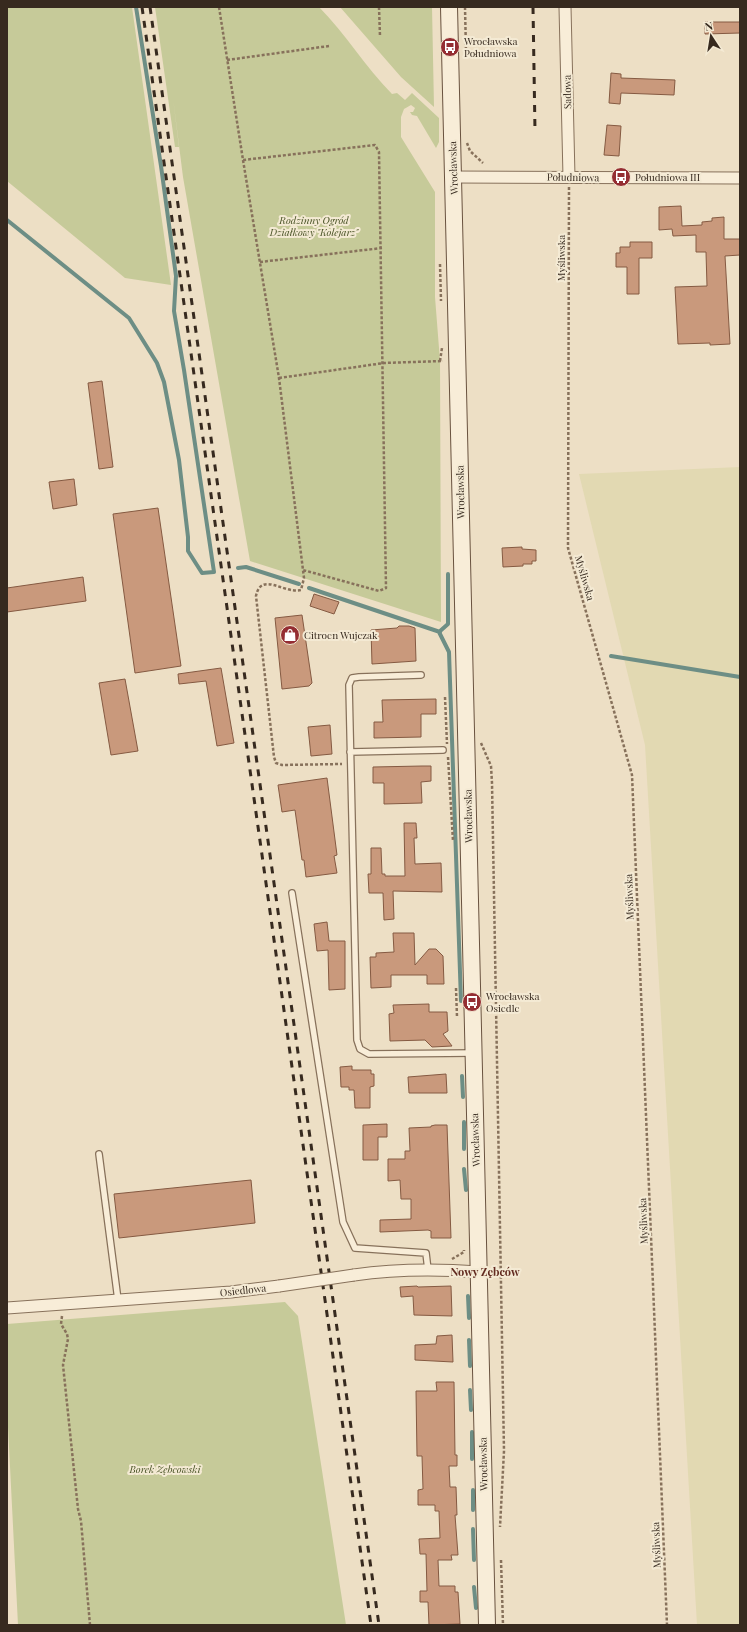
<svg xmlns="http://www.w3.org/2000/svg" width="747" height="1632" font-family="'Playfair Display',serif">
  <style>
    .farmland { fill: #e2d9b2 }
    .green { fill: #c6ca99 }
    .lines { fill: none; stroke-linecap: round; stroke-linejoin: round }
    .stream { stroke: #6d8e85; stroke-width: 4 }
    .building { fill: #c9997c; stroke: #855a42 }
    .lane-casing { stroke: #87715b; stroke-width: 8 }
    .street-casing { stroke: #87715b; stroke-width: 13 }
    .secondary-casing { stroke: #69523f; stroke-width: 18 }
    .path { stroke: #87715b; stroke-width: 2.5; stroke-dasharray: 3 2; stroke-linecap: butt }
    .lane { stroke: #f8edd8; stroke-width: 5.5 }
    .street { stroke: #f8edd8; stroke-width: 11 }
    .secondary { stroke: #f8edd8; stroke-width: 16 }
    .rail { stroke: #372a1f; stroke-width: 3; stroke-dasharray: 7 7; stroke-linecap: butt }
    .street-bridge-casing { stroke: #87715b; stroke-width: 13; stroke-linecap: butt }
    .street-bridge { stroke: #f8edd8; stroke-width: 11 }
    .labels { text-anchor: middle; stroke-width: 4; stroke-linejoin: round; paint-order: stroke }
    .poi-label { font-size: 10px; fill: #372a1f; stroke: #f4ead4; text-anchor: start }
    .street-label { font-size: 10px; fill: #372a1f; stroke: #f4ead4 }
    .park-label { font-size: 10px; font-style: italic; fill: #495326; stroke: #f4ead4 }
    .neighbourhood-label { font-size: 11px; font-weight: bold; fill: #622b20; stroke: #f4ead4 }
  </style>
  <rect width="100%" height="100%" fill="#eddfc5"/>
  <!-- farmland -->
  <path class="farmland" d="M740,467V1625H697L645,745L579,474Z"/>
  <!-- green -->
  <path class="green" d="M7,7H132L171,285L125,278L7,181Z
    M155,7H319C346,34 365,67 392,94L397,93L405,100L412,93L439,118V142L436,148L417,116L412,115L410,112H413L415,108L411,105L404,109L401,117V137L435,192V297L440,361L441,622L250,561L183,177L173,98L179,147H175Z
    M340,7H432L434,107L401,77Z
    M285,1302L298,1316L346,1625H18L7,1407V1324Z"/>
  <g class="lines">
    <!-- stream -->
    <path class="stream" d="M7,220L129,318L157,363L164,382L179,460L188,537V551L202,573L214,572L184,370L174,311L176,276L161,166L136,7
      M238,568L246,567L299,584
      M448,574V624L439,632L449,652L461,1001
      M309,588L440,632
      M611,656L740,677
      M462,1076L463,1097
      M464,1122V1149
      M464,1169L466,1190
      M468,1296L469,1318
      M469,1340L470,1366
      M470,1390L471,1410
      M472,1432V1459
      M473,1490V1510
      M473,1529L474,1560
      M474,1587L476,1608"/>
  </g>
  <!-- building -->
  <path class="building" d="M705,22H740V33L705,34Z
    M611,73L621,74V78L675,80L674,95L621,93L620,104L609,103Z
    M607,125L621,126L619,156L604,155Z
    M681,206L682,226L702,225V222L712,221V218L724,217V239H740V255L725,256L730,344L710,345V343L678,344L675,287L707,286L706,252H696V235L673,236L672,229L659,230V207Z
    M630,242H652V258H639V294H627V267H616V253H620V247H630Z
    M102,381L113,467L99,469L88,383Z
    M74,479L77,505L53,509L49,482Z
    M158,508L181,666L135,673L113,514Z
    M522,547V549L536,550V561H532V564H523V566L503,567L502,548Z
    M83,577L86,601L7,612V588Z
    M314,594L339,602L334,614L310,606Z
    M302,615L312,683L309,686L282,689L275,618Z
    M399,626H409L415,628L416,661L372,664L371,630L397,628Z
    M221,668L234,743L217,746L206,681L179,684L178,674Z
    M125,679L138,751L111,755L99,683Z
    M436,699V714H421V737L374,738V722H383L382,700Z
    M330,725L332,754L311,756L308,727Z
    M422,766H431V781L421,782L422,803L384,804V783H373V767Z
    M327,778L337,855L334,856L337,873L306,877L304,860H302L295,810L282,812L278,785Z
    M404,823H416L417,838H414L415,864L441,863L442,892L393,891L394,919L384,920L383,893H369L368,874H371V848H381L382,874H385V876H405Z
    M327,922L329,941H345V989L329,990L328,950L317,951L314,924Z
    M393,933H414L415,965L429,949H436L443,956L444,984H427V975H391V987L371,988L370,957H376V953L394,952Z
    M429,1004V1012H447L448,1031L443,1034L452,1046L432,1047L425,1040L390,1041L389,1014L394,1013L393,1005Z
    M352,1066V1070H371V1074H374V1086L370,1087V1108H355L354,1090H349V1087H341L340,1067Z
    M446,1074L447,1093H409L408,1077Z
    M387,1124V1137H378V1160H363V1125Z
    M435,1125H447L451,1238H431V1231L428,1230L380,1232V1220L411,1219V1199H401L400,1180L388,1181V1159H405V1151H410L409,1128L431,1127V1126Z
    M251,1180L255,1223L119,1238L114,1194Z
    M417,1286L418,1287L451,1286L452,1316L414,1315L413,1296L401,1297L400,1287Z
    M452,1335L453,1362L415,1360V1345L436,1344L437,1336Z
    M436,1382H454L455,1455H457V1466H449L450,1487H456L457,1515H455L458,1555H451L452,1560H438L439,1586H455V1592H458L460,1624L429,1625L428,1602H420V1591H427L426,1554H420L419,1539L440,1538L439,1511H435V1505H418V1490L423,1489L422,1456H417L416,1391H437Z"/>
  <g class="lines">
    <!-- lane casing -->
    <g class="lane-casing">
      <path id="lane" d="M421,675L359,677L352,678L349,685L357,1040L360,1049L369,1054L473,1053
        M350,752L443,750
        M292,893L343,1222L355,1248L426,1253L428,1270
        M99,1154L118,1300"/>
    </g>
    <!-- street casing -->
    <g class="street-casing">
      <path id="street" d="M565,7L569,177
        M453,177L740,178
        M354,1275C396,1269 437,1269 479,1272
        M7,1308L231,1292L279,1286"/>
    </g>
    <!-- secondary casing -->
    <g class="secondary-casing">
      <path id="secondary" d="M449,7L487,1625"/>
    </g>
    <!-- path -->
    <path class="path" d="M219,7L243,160L375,145L379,152L386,588L379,591L303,570
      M379,7L380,36
      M465,7L466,52
      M227,60L329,46
      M467,143L470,151L483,163
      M243,160L279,378L304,578L301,590C284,594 261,571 256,596L274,757L276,763L282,765L342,764
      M569,187L568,548L632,775L667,1625
      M260,262L382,248
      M440,264L441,301
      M440,361L442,348
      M279,378L384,363L443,361
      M445,697L447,744
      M481,743L491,766L492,783L504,1451L500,1527
      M448,757L453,841
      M456,988L457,1017
      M452,1259L464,1252V1250
      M62,1316L61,1324L67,1334L68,1339L63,1365L78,1509L81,1521L90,1625
      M501,1560L503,1625"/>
    <!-- lane -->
    <use href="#lane" class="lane"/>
    <!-- street -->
    <use href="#street" class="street"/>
    <!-- secondary -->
    <use href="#secondary" class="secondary"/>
    <!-- rail -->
    <path class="rail" d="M142,7L371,1625
      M150,7L379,1625
      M533,7L535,131"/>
    <!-- street-bridge casing -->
    <g class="street-bridge-casing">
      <path id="street-bridge" d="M279,1286L354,1275"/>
    </g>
    <!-- street-bridge -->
    <use href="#street-bridge" class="street-bridge"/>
  </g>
  <!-- icons -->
  <defs>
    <g id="bus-disc" transform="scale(1)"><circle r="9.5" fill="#942d32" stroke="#f4ead4"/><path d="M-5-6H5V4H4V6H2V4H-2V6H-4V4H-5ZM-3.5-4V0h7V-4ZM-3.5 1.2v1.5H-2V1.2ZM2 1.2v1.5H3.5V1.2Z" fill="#fff"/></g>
    <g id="shop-disc" transform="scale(1)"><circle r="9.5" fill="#942d32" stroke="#f4ead4"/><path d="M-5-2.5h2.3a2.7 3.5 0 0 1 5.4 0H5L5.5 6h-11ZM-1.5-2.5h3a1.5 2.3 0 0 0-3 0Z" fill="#fff"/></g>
  </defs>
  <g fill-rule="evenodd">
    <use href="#bus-disc" x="450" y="47"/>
    <use href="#bus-disc" x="621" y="177"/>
    <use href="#shop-disc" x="290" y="635"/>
    <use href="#bus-disc" x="472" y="1002"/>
  </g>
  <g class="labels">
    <!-- poi labels -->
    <g class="poi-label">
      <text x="464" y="45">Wrocławska<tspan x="464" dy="12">Południowa</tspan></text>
      <text x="635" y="181">Południowa III</text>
      <text x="304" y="639">Citroen Wujczak</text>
      <text x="486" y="1000">Wrocławska<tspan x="486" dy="12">Osiedle</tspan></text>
    </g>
    <!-- street labels -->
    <g class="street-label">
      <text transform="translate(567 92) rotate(-91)" y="4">Sadowa</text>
      <text transform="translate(453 168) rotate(-92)" y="4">Wrocławska</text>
      <text transform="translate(573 177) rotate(1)" y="4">Południowa</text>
      <text transform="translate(561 258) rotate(-90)" y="4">Myśliwska</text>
      <text transform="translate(460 492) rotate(-91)" y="4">Wrocławska</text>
      <text transform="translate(585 578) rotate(74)" y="4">Myśliwska</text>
      <text transform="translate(468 816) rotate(-91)" y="4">Wrocławska</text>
      <text transform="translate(629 897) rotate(-92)" y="4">Myśliwska</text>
      <text transform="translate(475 1140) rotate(-92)" y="4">Wrocławska</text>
      <text transform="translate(643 1221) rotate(-92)" y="4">Myśliwska</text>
      <text transform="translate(243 1290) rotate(-6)" y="4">Osiedlowa</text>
      <text transform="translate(483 1464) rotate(-91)" y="4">Wrocławska</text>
      <text transform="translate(656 1545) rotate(-92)" y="4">Myśliwska</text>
    </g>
    <!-- park labels -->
    <g class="park-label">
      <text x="314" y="224">Rodzinny Ogród<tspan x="314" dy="12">Działkowy "Kolejarz"</tspan></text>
      <text x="165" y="1473">Borek Zębcowski</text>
    </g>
    <!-- neighbourhood labels -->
    <g class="neighbourhood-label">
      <text x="485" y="1276">Nowy Zębców</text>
    </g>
  </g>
  <!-- border -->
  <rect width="747" height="1632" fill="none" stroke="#372a1f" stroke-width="16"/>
  <!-- north arrow -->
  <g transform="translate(711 36) rotate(348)" stroke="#f4ead4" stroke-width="3" paint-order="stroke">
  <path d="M0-3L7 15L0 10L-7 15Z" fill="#372a1f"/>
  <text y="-6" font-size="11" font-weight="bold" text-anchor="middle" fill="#372a1f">N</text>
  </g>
</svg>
